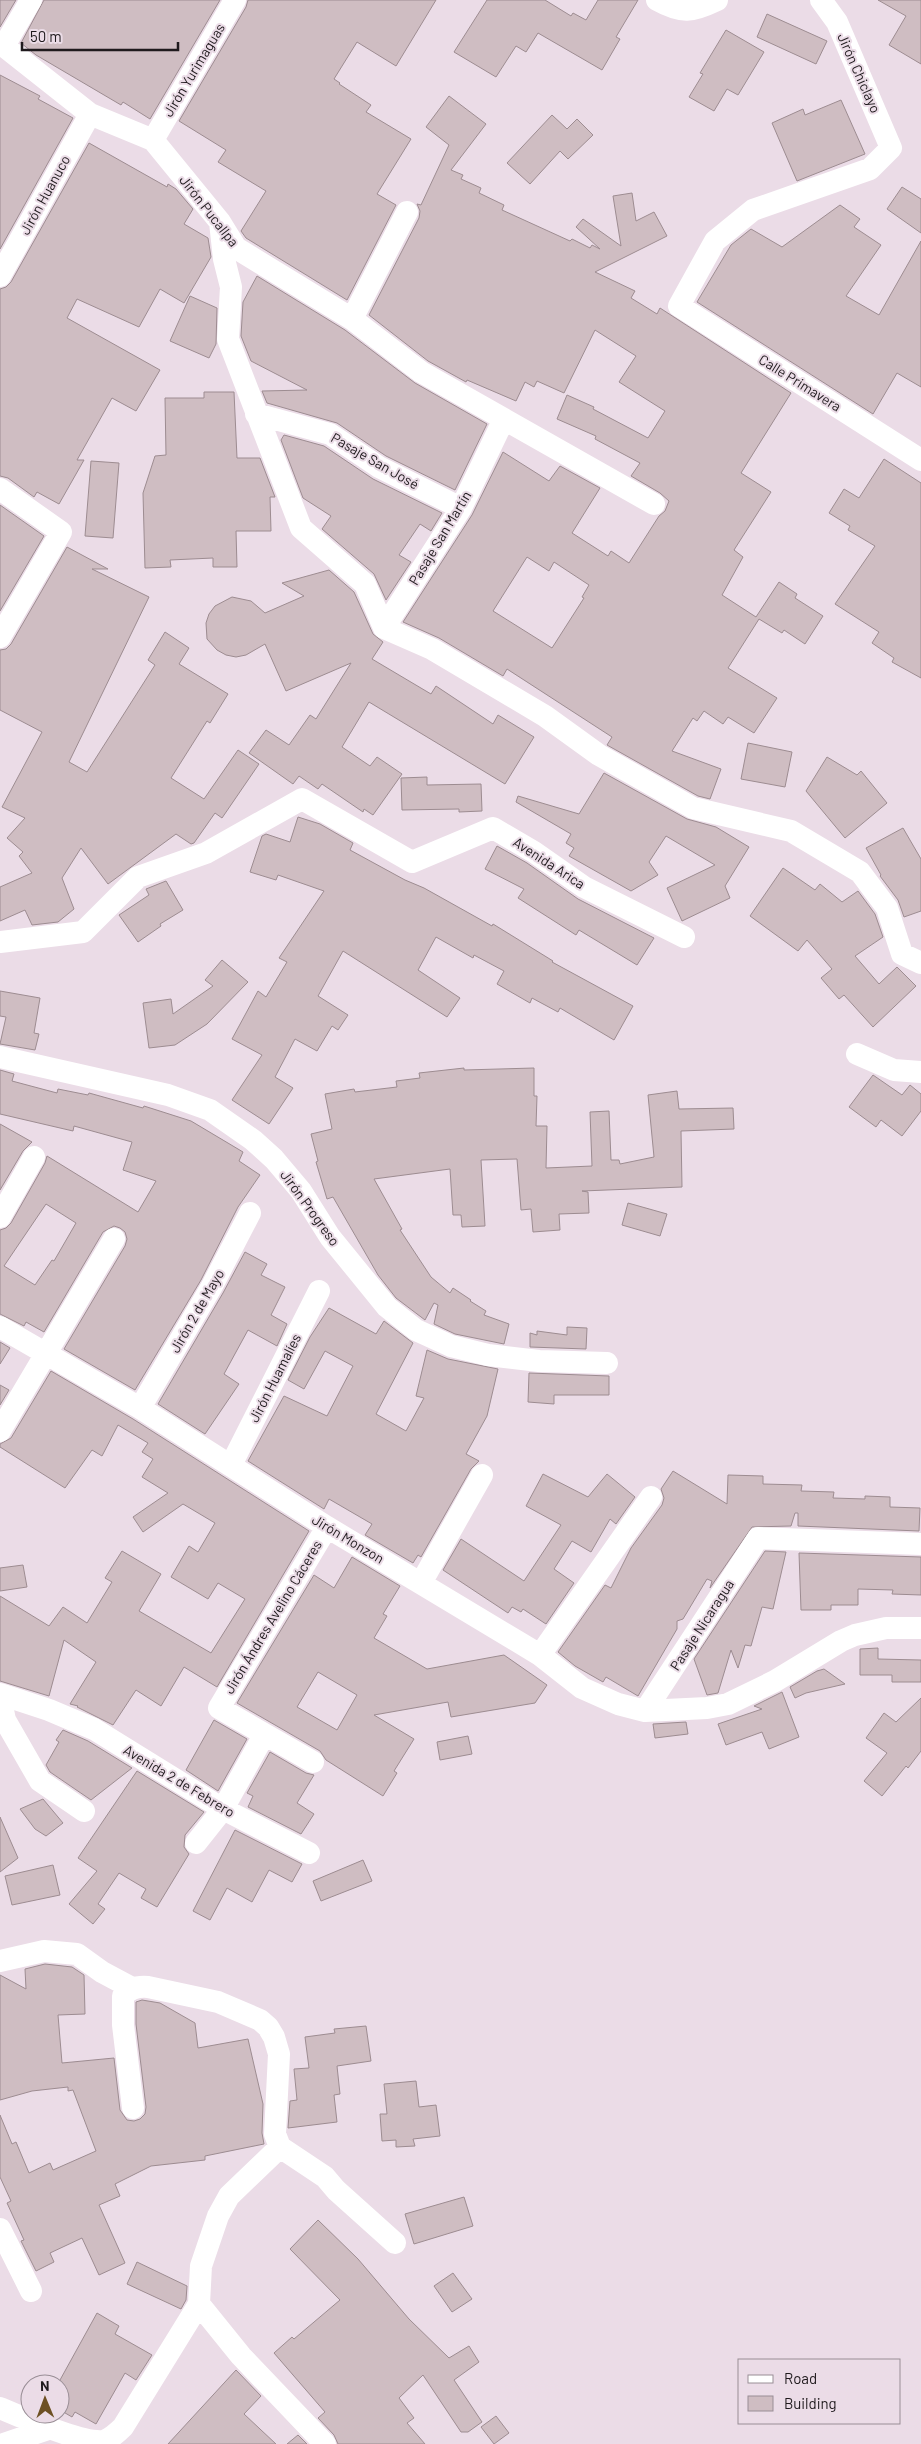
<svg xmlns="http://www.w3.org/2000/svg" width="921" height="2444" font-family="Barlow,sans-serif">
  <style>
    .building { fill: #cfbdc2; stroke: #9d8c91; fill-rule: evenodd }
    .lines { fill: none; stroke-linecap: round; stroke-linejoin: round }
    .minor { stroke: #fff; stroke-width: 22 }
    .labels { text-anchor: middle; stroke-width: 4; stroke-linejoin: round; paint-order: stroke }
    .street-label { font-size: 14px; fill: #1f1a1d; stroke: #ebdce7 }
  </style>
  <rect width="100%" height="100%" fill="#ebdce7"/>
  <!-- building -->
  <path class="building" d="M0,0H16L0,27Z
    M44,0H220L150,119L123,102L121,105L36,55L21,43Z
    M248,0H436L396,66L357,42L334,79L340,83L339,84L371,105L366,112L411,139L377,194L396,205L347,300L246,238L241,231L266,191L218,162L226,150L179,121L246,7Z
    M487,0H545L571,16L573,13L586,20L598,0H638L616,37L620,39L602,70L538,33L526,52L516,46L496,77L454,52Z
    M878,0H921V64L889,45L906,16Z
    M767,14L827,41L816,64L757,37Z
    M726,30L764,52L738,95L727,89L714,111L689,97L703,74L700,73Z
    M0,75L40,96L38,99L73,118L0,249Z
    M449,96L486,124L451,170L463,175L461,179L481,188L479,193L504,205L502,210L570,241L572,239L590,248L592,245L600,249L576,227L583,219L621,246L613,196L632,193L636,221L654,212L667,236L595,272L635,291L631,298L657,314L660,308L791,393L741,473L771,492L734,550L743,557L722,595L756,617L779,582L797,594L795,598L823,616L805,644L784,630L782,633L759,619L728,668L777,698L754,733L728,717L723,724L704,711L697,721L693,718L672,751L721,769L710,799L698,796L607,745L612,737L507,669L503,676L439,638L403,622L472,515L503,452L549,481L560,466L600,488L572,533L608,556L611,551L629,563L659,516L665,511L669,501L660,493L631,476L640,463L595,439L596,436L557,419L567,395L594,407L593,409L648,438L665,411L619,382L636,356L595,330L564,393L537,381L534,387L525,382L516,401L467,380L466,382L428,361L369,315L419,218L420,211L417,204L421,205L449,145L426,127ZM527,557L549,571L554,562L589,585L582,597L584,598L552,648L493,611Z
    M841,100L865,154L797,181L772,123L803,109L805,115Z
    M552,115L567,129L577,119L593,135L568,159L560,151L530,184L507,163Z
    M89,143L167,187L168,184L176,189L193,209L184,224L208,238L211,257L184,303L160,289L139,327L77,299L67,318L160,370L136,411L112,398L77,460H84L59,504L37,492L34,497L8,478L0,476V289L6,287L11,282Z
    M902,187L921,199V233L887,209Z
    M840,205L860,219L854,227L881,245L846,296L879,315L921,241V387L897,373L873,414L697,302L731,245L751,229L782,247Z
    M257,276L345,330L415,383L487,424L455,490L386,456L337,423L267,403L262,391L307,390L251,361L241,336L243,302Z
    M190,296L217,308L216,344L209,358L170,341Z
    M204,392H234L237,458H260L275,497H270L271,531H236L237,567H213V558L170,560L171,567L145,568L143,493L155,456L166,455L165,398H204Z
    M284,435L324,446L373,479L442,513L431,531L420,524L399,555L411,562L386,600L374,574L322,529L331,516L303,498L281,440Z
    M884,459L921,483V678L892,662L894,658L872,643L879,632L835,604L875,546L848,530L850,526L829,513L844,489L859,498Z
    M91,461L119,463L113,538L85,536Z
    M0,505L44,536L0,611Z
    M67,547L108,569H92L149,597L69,762L87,772L155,665L148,660L165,632L189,648L179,664L228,694L210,723L207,721L171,778L204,799L238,750L259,764L222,818L215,813L194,843L191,844L176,834L108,884L81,848L62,878L74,909L58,922L32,925L25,910L0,921V887L32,873L19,856L23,852L7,838L25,818L2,807L42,732L0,710V650L6,649L11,644Z
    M329,570L354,592L373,634L383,642L372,659L431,694L436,686L493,724L498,715L534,737L505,784L369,702L342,747L370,766L377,757L402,774L373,815L364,809L363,812L322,784L318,789L299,776L293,784L249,753L266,730L289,745L310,715L316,719L351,663L286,691L265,644L246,655L236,657L226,655L217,650L207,639L206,623L209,614L215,606L232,597L251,601L265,613L304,596L282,583Z
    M748,743L792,752L785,787L741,779Z
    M827,757L857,775L861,771L887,803L845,838L806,791Z
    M604,773L687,819L716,827L749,847L725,886L730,898L682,921L667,888L715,865L666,836L649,862L658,875L631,891L569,856L574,848L566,843L571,834L516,802L518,796L579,814Z
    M427,777V785L481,784L482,811L459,812V809L402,810L401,778Z
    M298,817L320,824L353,843L350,850L405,880L424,888L492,926L493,924L553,961L552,962L633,1006L614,1040L560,1008L558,1012L532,998L530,1003L497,984L504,971L474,955L473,958L436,937L418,970L460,998L447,1017L343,951L318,996L348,1015L338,1030L332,1026L317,1051L295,1039L275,1077L293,1088L269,1124L232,1100L262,1055L232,1039L258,991L266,997L287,962L279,958L324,891L278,875L276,880L250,872L262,836L266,834L290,842Z
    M903,828L921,859V911L904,917L898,900L880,876L881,875L866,848Z
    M497,846L527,863L578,899L654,938L637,965L579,930L576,935L518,898L524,889L485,869Z
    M783,868L815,890L820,884L842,902L858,891L875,914L883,937L855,956L879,984L897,967L916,986L873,1027L844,995L839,999L821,978L832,969L807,940L798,951L750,916Z
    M166,881L183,910L160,924L161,926L138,942L119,915L149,895L146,889Z
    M222,960L248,982L207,1024L175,1045L149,1048L143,1003L171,999L173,1014L213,986L205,980Z
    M0,991L40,998L34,1033L39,1034L35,1050L0,1044L6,1017L0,1016Z
    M464,1068V1070L534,1068V1096H537L536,1126H547L546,1168L592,1166L590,1112L609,1111L611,1160H619L620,1164L654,1157L648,1095L677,1091L679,1109L733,1108L734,1129L681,1131L682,1187L582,1191L588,1192L589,1213L559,1214L560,1230L533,1232L531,1209L521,1210L517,1159L481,1160L485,1226L462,1227L461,1215H453L450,1169L374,1179L402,1229L400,1230L431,1277L450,1293L453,1288L471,1300L470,1301L486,1311L484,1315L509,1324L504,1344L455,1334L434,1324L438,1305L434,1303L425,1320L396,1298L378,1275L333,1197L327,1199L316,1162L318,1161L311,1134L332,1129L325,1094L354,1089L355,1092L397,1087L396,1081L420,1078L419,1073Z
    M0,1070L14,1074L12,1081L57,1093L58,1089L88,1095L89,1093L143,1108L144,1106L191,1121L243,1152L239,1161L260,1175L238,1207L201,1280L135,1390L64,1349L125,1246L127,1239L125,1232L120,1228L114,1226L103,1232L44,1332L26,1322L24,1326L0,1314V1230L6,1228L11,1223L45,1163L47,1156L138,1212L156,1181L123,1170L132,1142L74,1126L73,1131L0,1114ZM46,1204L76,1223L54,1261L52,1260L35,1285L4,1266Z
    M873,1075L902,1095L910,1085L921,1094V1111L902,1136L881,1120L876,1127L849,1107Z
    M0,1124L32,1142L23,1151L0,1190Z
    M628,1203L667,1214L660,1236L622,1225Z
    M245,1252L267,1264L261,1275L285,1287L271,1315L287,1324L277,1346L248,1330L224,1374L239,1384L205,1434L158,1404L223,1293Z
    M329,1308L376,1334L384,1321L413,1343L376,1414L406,1431L424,1398L416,1396L427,1350L448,1359L498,1369L487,1416L466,1454L479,1461L471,1469L421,1557L418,1555L413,1563L365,1535L372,1524L329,1499L324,1509L248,1461L284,1396L327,1416L353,1366L325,1351L304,1389L288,1380L310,1337Z
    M567,1327L587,1328L586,1349L530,1347V1333L537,1335V1331L567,1335Z
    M0,1342L10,1348L0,1364Z
    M51,1371L133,1419L309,1531L217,1687L184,1667L161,1706L136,1690L113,1725L77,1707L78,1706L70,1704L96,1662L64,1640L49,1696L0,1681V1596L49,1626L63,1607L87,1623L112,1582L105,1578L122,1551L161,1574L139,1611L211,1653L245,1599L218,1583L208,1599L171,1577L189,1546L198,1552L215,1523L183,1504L143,1532L133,1517L168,1493L142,1477L153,1459L142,1452L148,1443L118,1425L102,1456L92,1450L65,1488L0,1447V1444L11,1438Z
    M529,1373L609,1376V1395H554V1404L528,1402Z
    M0,1385L9,1390L0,1405Z
    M673,1471L727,1504L728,1475L763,1476V1484L802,1485L801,1491L834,1492L833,1498L865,1499V1496L890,1497V1507L920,1508L919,1531L798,1526V1513H795L791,1526L752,1527L710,1588L712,1581L707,1579L683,1619L677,1621V1629L638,1696L606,1677L603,1682L575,1666L558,1652L605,1585L611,1588L631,1548L662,1505L664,1498L661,1489Z
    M543,1474L588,1497L607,1474L635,1497L616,1524L610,1519L591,1552L572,1541L554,1569L574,1583L546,1624L523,1609L521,1612L512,1607L508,1613L443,1570L461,1539L524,1581L561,1525L526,1506Z
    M765,1551L786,1552L773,1609L762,1607L751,1646L745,1645L738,1668L731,1650L718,1693L707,1695L694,1659Z
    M799,1553L921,1557V1595L892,1594L893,1590L858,1589V1605H831V1610H801Z
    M352,1557L400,1586L383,1614L387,1616L374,1638L427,1669L504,1655L547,1685L535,1703L451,1717L448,1702L374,1715L414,1739L394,1771L397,1773L383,1796L326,1760L320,1751L237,1703L314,1575L334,1588ZM318,1672L357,1695L337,1730L297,1707Z
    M23,1565L27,1587L0,1591V1568Z
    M878,1648V1659L921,1660V1682H892V1675H860V1649Z
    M824,1669L845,1684L806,1693L795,1698L790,1687L817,1671Z
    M782,1692L799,1737L769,1749L762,1732L726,1745L718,1724L762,1709L754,1706Z
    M921,1698V1751L908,1768L906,1766L882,1796L864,1781L887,1753L866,1738L884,1713L896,1722Z
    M214,1720L247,1739L218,1791L186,1770Z
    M686,1722L688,1734L655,1738L653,1724Z
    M63,1730L88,1741L132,1768L91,1800L50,1772L46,1765L59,1742L56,1740Z
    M468,1736L472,1754L440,1760L437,1742Z
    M270,1752L306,1773L314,1775L297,1803L314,1814L301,1834L248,1807L253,1796L247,1793Z
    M137,1771L204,1812L185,1835L184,1847L189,1854L157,1907L141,1898L146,1889L119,1873L98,1904L105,1909L93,1924L69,1904L97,1871L78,1858Z
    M43,1799L63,1823L46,1836L35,1829L20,1809Z
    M0,1817L18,1858L0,1872Z
    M235,1830L302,1864L292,1882L269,1870L252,1902L227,1888L210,1920L193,1911Z
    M363,1860L372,1881L321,1901L313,1881Z
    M53,1865L60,1895L12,1905L5,1876Z
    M45,1964L72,1967L84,1975L85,2014L58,2015L62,2063L114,2058L120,2110L127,2120L134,2121L140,2119L145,2114L146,2107L136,2024V2002L142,2000L160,2003L195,2023L198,2048L248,2039L263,2104L262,2133L264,2144L205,2156V2160L151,2166L115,2184L120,2196L99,2205L125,2263L99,2275L82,2238L50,2253L54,2262L36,2271L21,2241L24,2240L7,2203L11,2201L0,2177V2115L12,2144L16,2142L29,2173L50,2163L53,2170L96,2151L73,2090L68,2091V2087L32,2091L0,2100V1975L26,1989L25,1969Z
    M366,2026L371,2061L337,2066L340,2094L334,2095L337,2122L288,2128L290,2101L297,2100L294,2069L309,2068L305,2037L335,2033L334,2029Z
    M416,2081L419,2107L436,2105L440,2136L413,2139L415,2146L396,2147V2140L382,2141L380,2114H387L384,2084Z
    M464,2197L473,2226L414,2244L405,2214Z
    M318,2220L358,2259L409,2319L449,2358L469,2346L479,2362L454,2380L482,2422L468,2432H461L423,2375L399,2398L414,2418L407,2423L425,2444H338L334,2435L318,2418L325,2412L274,2353L292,2337L294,2339L340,2300L290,2249Z
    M137,2262L187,2286L186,2300L181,2309L127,2284Z
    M453,2273L472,2299L452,2312L434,2286Z
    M97,2313L119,2326L115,2334L152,2355L136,2380L125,2373L96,2424L75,2412L72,2417L60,2410V2380Z
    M236,2370L261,2396L244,2414L276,2444H168Z
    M496,2416L509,2433L494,2444L481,2427Z
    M298,2435L307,2444H287Z"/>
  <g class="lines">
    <!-- minor -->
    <path class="minor" d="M657,0C682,14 692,12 717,0
      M821,0L837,22L891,148L870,169L753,210L715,241L679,306L921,460
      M0,43L90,114L153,140L220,222L236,248L352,319L421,372L654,504
      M4,46L31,0
      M153,140L235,0
      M220,222L224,259L231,287L228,339L301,528L365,584L384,628L432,649L545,716L599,755L693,808L791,831L860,872L887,908L902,954L921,963
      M0,276L90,114
      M352,319L407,212
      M256,414L330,434L379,467L461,508
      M0,489L61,532L0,637
      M384,628L461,508L504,419
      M0,942L83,932L138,877L206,853L302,799L412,862L493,828L534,852L584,887L684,937
      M857,1054L894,1070L921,1072
      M0,1057L168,1095L210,1110L253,1140L274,1159L301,1191L330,1237L387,1307L416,1330L451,1346L488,1355L539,1361L607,1363
      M0,1217L34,1157
      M0,1327L140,1408L327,1527L540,1655L582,1688L618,1704L645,1711L707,1708L728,1704L775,1681L841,1641L855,1635L886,1628H921
      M140,1408L212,1286L250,1213
      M0,1431L114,1239
      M231,1465L319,1291
      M421,1583L482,1475
      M540,1655L651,1497
      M0,1694L49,1710L94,1729L223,1809L309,1853
      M0,1696L5,1720L40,1781L84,1811
      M645,1711L758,1538L921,1544
      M313,1762L219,1708L327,1527
      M196,1843L223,1809L264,1735
      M0,1961L44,1951L77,1954L102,1972L132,1988
      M133,2108L123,2025V1996C130,1988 138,1986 148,1987L218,2002L260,2020L268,2027L274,2037L279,2054L275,2134L280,2147L325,2177L336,2190L395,2243
      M0,2229L31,2291
      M199,2304L241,2356L325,2444
      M0,2408C21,2417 83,2444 104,2441C111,2438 118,2432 123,2427L199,2304L201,2266L218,2216L229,2196L280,2147
      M4,2444L48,2429"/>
  </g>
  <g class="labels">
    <!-- street labels -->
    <g class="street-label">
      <text transform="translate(194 70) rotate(-59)" y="5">Jirón Yurimaguas</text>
      <text transform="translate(859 73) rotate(66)" y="5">Jirón Chiclayo</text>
      <text transform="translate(45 195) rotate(-61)" y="5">Jirón Huanuco</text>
      <text transform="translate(209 211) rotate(52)" y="5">Jirón Pucallpa</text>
      <text transform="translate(800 383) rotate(32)" y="5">Calle Primavera</text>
      <text transform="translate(375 461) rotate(30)" y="5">Pasaje San José</text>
      <text transform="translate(440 538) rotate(-59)" y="5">Pasaje San Martín</text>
      <text transform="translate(549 863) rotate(33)" y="5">Avenida Arica</text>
      <text transform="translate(310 1208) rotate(54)" y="5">Jirón Progreso</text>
      <text transform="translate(197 1311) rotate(-60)" y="5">Jirón 2 de Mayo</text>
      <text transform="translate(275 1378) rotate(-63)" y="5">Jirón Huamalíes</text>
      <text transform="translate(348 1539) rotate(31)" y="5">Jirón Monzon</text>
      <text transform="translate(273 1617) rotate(-59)" y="5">Jirón Ándres Avelino Cáceres</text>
      <text transform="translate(702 1625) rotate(-57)" y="5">Pasaje Nicaragua</text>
      <text transform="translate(179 1781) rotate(31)" y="5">Avenida 2 de Febrero</text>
    </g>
  </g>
  <!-- legend -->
  <rect x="738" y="2359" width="162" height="65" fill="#ebdce7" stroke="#998e96"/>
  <rect x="748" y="2375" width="25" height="8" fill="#ffffff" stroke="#998e96"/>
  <text x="784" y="2384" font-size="15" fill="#1f1a1d">Road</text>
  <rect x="748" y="2396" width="25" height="15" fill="#cfbdc2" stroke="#998e96"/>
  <text x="784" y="2409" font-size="15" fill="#1f1a1d">Building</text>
  <!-- north arrow -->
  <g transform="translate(45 2399) rotate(359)"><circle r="24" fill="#ebdce7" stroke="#998e96"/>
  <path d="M0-4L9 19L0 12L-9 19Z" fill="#6d5023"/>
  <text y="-8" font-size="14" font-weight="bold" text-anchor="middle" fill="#1f1a1d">N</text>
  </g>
  <!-- scale -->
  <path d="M22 42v8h156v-8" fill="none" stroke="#1f1a1d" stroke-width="2.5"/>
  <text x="30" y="42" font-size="15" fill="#1f1a1d" stroke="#ebdce7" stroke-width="4" paint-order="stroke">50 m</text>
</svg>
